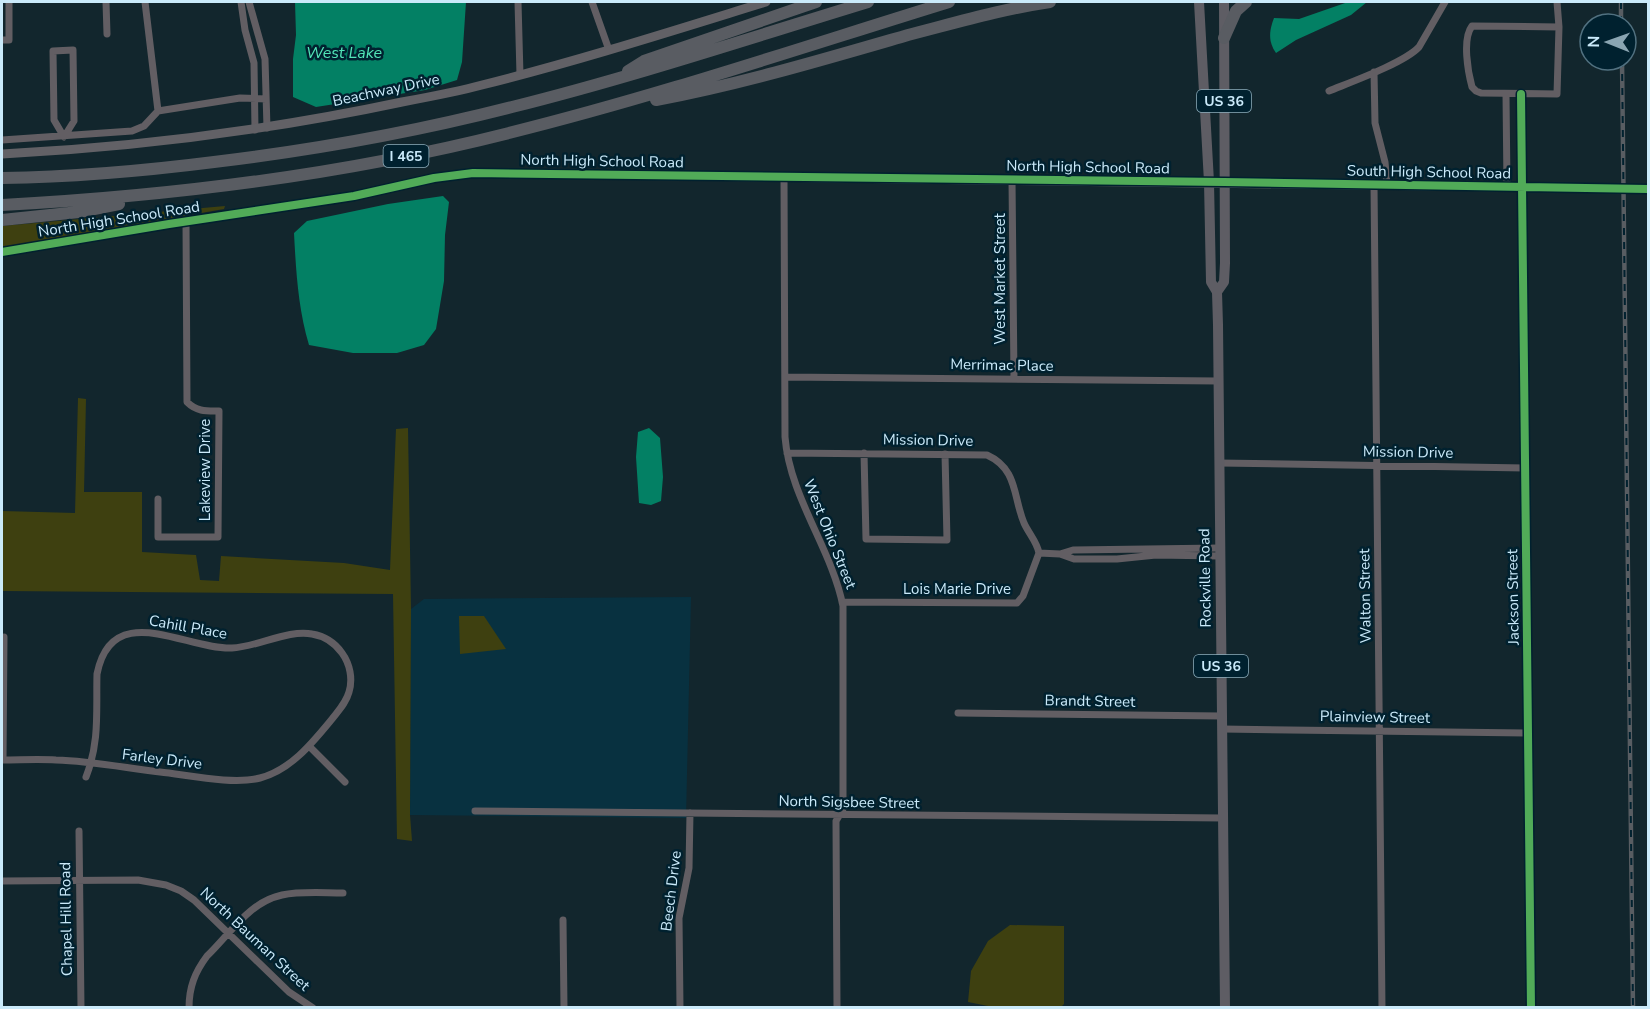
<svg xmlns="http://www.w3.org/2000/svg" width="1650" height="1009" font-family="'Nunito Sans',sans-serif">
  <style>
    .built { fill: #083140 }
    .green { fill: #3e4010 }
    .water { fill: #038064 }
    .lines { fill: none; stroke-linecap: round; stroke-linejoin: round }
    .street { stroke: #625e63; stroke-width: 7 }
    .secondary { stroke: #626166; stroke-width: 9 }
    .primary { stroke: #5e5d64; stroke-width: 10 }
    .highway { stroke: #595c62; stroke-width: 12 }
    .rail-casing { stroke: #585d62; stroke-width: 4.5 }
    .rail { stroke: #00212f; stroke-width: 2; stroke-dasharray: 7; stroke-linecap: butt }
    .secondary-bridge { stroke: #626166; stroke-width: 9 }
    .cycleway-casing { stroke: #00212f; stroke-width: 11 }
    .cycleway { stroke: #51ab58; stroke-width: 8 }
    .labels { text-anchor: middle; stroke-width: 5; stroke-linejoin: round; paint-order: stroke }
    .shield { fill: #00212f; stroke: #8daebd; stroke-width: 1.5 }
    .shield-label { font-size: 14px; font-weight: bold; fill: #caeafa }
    .street-label { font-size: 15px; fill: #caeafa; stroke: #00212f }
    .water-label { font-size: 16px; font-style: italic; fill: #52e6b8; stroke: #00212f }
  </style>
  <rect width="100%" height="100%" fill="#12262d"/>
  <!-- built -->
  <path class="built" d="M691,597L686,818L410,815L411,609L424,599Z"/>
  <!-- green -->
  <path class="green" d="M225,206L224,209L2,248V226Z
    M78,398L86,399L84,492H142V552L196,555L200,580L219,581L221,556L344,563L390,570L396,429L408,428L411,609L410,815L412,841L397,839L393,594L2,591V511L75,513Z
    M459,616H484L506,649L460,654Z
    M1010,925L1064,926V1004L1061,1007H993L968,1002L971,971L988,941Z"/>
  <!-- water -->
  <path class="water" d="M295,2H466L462,62L457,80L425,90L316,107L293,97V59L296,35Z
    M1348,2H1367L1351,15L1296,40L1276,53C1268,42 1269,31 1274,18L1299,19Z
    M443,196L449,202L445,235L444,281L436,329L424,345L397,353H353L309,345C298,308 296,271 294,233L307,221L388,204Z
    M649,428L660,438L663,477L661,501L651,505L639,503L636,457L638,432Z"/>
  <g class="lines">
    <!-- street -->
    <path class="street" d="M106,2L107,34
      M145,2L158,111
      M241,2L245,30L254,63L255,130
      M249,2L265,59L267,128
      M518,2L520,75
      M592,2L609,50
      M1557,2L1559,27L1557,94L1481,93L1476,91L1472,87C1468,72 1462,39 1472,26L1559,27
      M2,40H9V2
      M73,50L74,121L64,137L54,120L53,51Z
      M1374,72L1375,123L1385,162L1387,185
      M1329,91C1351,82 1404,63 1419,47L1445,2
      M1506,94L1507,187
      M1521,94L1531,1008
      M2,140L132,131L144,126L158,111L240,98L266,99
      M784,176L785,437C790,498 831,547 843,606V809L836,821L837,1008
      M1012,180L1014,379
      M1374,184L1382,1008
      M785,377L1219,381
      M787,453L987,455C1018,469 1013,497 1024,523C1029,534 1037,542 1039,553
      M864,453L866,539L947,540L945,454
      M1219,463L1525,468
      M158,499V537H218L219,411C207,411 197,412 187,402L186,221
      M1039,553L1060,554L1074,559H1117L1156,555L1219,556
      M1060,554L1073,550L1219,548
      M842,602L1017,603L1023,596L1039,553
      M958,713L1222,716
      M1222,729L1528,733
      M310,747L345,782
      M2,760C20,760 38,759 56,760C91,761 126,768 160,772C188,775 233,785 260,778C291,770 313,742 332,719C339,710 346,703 349,692C353,679 350,664 342,653C335,643 324,636 312,634C289,629 257,647 232,648C186,650 112,598 97,674C96,711 100,741 86,777
      M3,760L4,637
      M475,811L1223,818
      M79,831L81,1008
      M2,881L138,880L166,885L181,891L194,900L289,992L313,1008
      M563,920L564,1008
      M189,1008C189,987 195,972 207,956C230,934 249,902 282,895C301,891 323,893 343,893
      M680,1008L679,918L689,868L690,813"/>
    <!-- secondary -->
    <path class="secondary" d="M2,154C137,147 270,130 402,102C429,97 456,92 482,85C578,61 672,31 766,2
      M2,252L169,224L354,196L434,178L473,173L1573,188"/>
    <!-- primary -->
    <path class="primary" d="M1199,2L1209,182L1211,282L1217,292L1218,325L1225,1008
      M1217,292L1224,282L1225,263L1224,2"/>
    <!-- highway -->
    <path class="highway" d="M1224,38L1236,11L1246,2
      M628,71L644,61L816,2
      M656,100C741,84 825,59 908,35C955,23 1002,9 1050,2
      M2,178C73,177 143,171 214,162C314,150 414,132 512,107C632,77 750,38 868,2
      M2,205C172,196 343,175 509,133C658,96 803,47 949,2
      M2,220L79,212L119,204"/>
    <!-- rail casing -->
    <g class="rail-casing">
      <path id="rail" d="M1621,2V24
        M1622,60L1633,1008"/>
    </g>
    <!-- rail -->
    <use href="#rail" class="rail"/>
    <!-- secondary-bridge -->
    <path class="secondary-bridge" d="M1573,188L1648,189"/>
    <!-- cycleway casing -->
    <g class="cycleway-casing">
      <path id="cycleway" d="M1521,94L1531,1008
        M2,252L169,224L354,196L434,178L473,173L1224,182L1648,189"/>
    </g>
    <!-- cycleway -->
    <use href="#cycleway" class="cycleway"/>
  </g>
  <g class="labels">
    <!-- shield labels -->
    <g class="shield">
      <rect x="1197" y="90" width="54" height="22" rx="4.5"/>
      <rect x="383.5" y="145" width="45" height="22" rx="4.5"/>
      <rect x="1194" y="655" width="54" height="22" rx="4.5"/>
    </g>
    <g class="shield-label">
      <text x="1224" y="106">US 36</text>
      <text x="406" y="161">I 465</text>
      <text x="1221" y="671">US 36</text>
    </g>
    <!-- street labels -->
    <g class="street-label">
      <text transform="translate(386 90) rotate(-12)" y="5">Beachway Drive</text>
      <text transform="translate(602 161) rotate(1)" y="5">North High School Road</text>
      <text transform="translate(1088 167) rotate(1)" y="5">North High School Road</text>
      <text transform="translate(1429 172) rotate(1)" y="5">South High School Road</text>
      <text transform="translate(119 219) rotate(-9)" y="5">North High School Road</text>
      <text transform="translate(1000 279) rotate(-90)" y="5">West Market Street</text>
      <text transform="translate(1002 365) rotate(1)" y="5">Merrimac Place</text>
      <text transform="translate(928 440) rotate(1)" y="5">Mission Drive</text>
      <text transform="translate(1408 452) rotate(1)" y="5">Mission Drive</text>
      <text transform="translate(205 470) rotate(-90)" y="5">Lakeview Drive</text>
      <text transform="translate(830 534) rotate(68)" y="5">West Ohio Street</text>
      <text transform="translate(1205 578) rotate(-91)" y="5">Rockville Road</text>
      <text x="957" y="594">Lois Marie Drive</text>
      <text transform="translate(1365 596) rotate(-91)" y="5">Walton Street</text>
      <text transform="translate(1513 597) rotate(-91)" y="5">Jackson Street</text>
      <text transform="translate(188 627) rotate(10)" y="5">Cahill Place</text>
      <text transform="translate(1090 701) rotate(1)" y="5">Brandt Street</text>
      <text transform="translate(1375 717) rotate(1)" y="5">Plainview Street</text>
      <text transform="translate(162 759) rotate(7)" y="5">Farley Drive</text>
      <text transform="translate(849 802) rotate(1)" y="5">North Sigsbee Street</text>
      <text transform="translate(671 891) rotate(-83)" y="5">Beech Drive</text>
      <text transform="translate(66 919) rotate(-91)" y="5">Chapel Hill Road</text>
      <text transform="translate(255 939) rotate(43)" y="5">North Bauman Street</text>
    </g>
    <!-- water labels -->
    <g class="water-label">
      <text x="344" y="58">West Lake</text>
    </g>
  </g>
  <!-- border -->
  <rect width="1650" height="1009" fill="none" stroke="#caeafa" stroke-width="6"/>
  <!-- north arrow -->
  <g transform="translate(1608 42) rotate(271)"><circle r="28" fill="#00212f" stroke="#517180" stroke-width="1.5"/>
  <path d="M0-4.5L10 22L0 15L-10 22Z" fill="#8aa5b2"/>
  <text y="-9" font-size="16" font-weight="bold" text-anchor="middle" fill="#caeafa">N</text>
  </g>
</svg>
